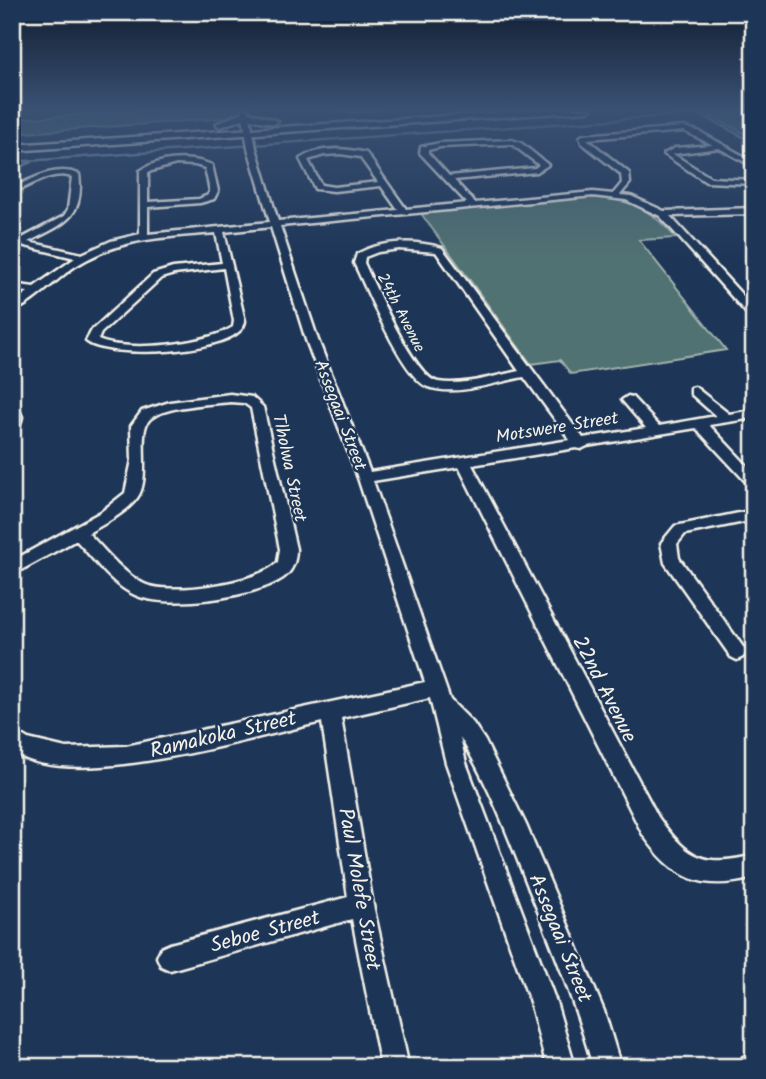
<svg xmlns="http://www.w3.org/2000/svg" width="766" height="1079" font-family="Kalam,sans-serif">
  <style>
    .green { fill: #517272; stroke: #a2b2ad; stroke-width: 2 }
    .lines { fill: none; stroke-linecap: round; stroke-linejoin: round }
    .stream { stroke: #899eae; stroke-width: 2.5 }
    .minor-casing { stroke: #f4f1e8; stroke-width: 5 }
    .major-casing { stroke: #f4f1e8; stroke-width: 5 }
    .minor { fill: #1d3557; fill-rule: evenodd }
    .major { fill: #1d3557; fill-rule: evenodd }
    .labels { text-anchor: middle; stroke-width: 5; stroke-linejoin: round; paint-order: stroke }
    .far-street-label { font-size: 16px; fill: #f4f1e8; stroke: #1d3557 }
    .street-label { font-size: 18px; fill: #f4f1e8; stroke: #1d3557 }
    .near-street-label { font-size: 21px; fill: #f4f1e8; stroke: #1d3557 }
  </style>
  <rect width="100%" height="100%" fill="#1d3557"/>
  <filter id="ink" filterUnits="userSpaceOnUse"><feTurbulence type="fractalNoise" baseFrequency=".0143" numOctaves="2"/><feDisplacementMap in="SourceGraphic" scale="14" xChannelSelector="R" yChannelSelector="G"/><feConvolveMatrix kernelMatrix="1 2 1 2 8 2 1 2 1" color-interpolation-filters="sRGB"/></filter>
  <g filter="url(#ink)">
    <!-- green -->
    <path class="green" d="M174,109H235L236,112L226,118L12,134V119Z
      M754,111V143L701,115Z
      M581,196C627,200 645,202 676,238L639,240L726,350L571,374L560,360L531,364L420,212Z"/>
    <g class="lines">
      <!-- stream -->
      <path class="stream" d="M707,114L754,138
        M12,162L754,110
        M12,170L32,162"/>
      <!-- minor casing -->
      <g class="minor-casing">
        <path id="minor" d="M242,109H248L256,148L278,221L398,210L381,186L334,191L315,189L300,159C318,146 345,148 366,153L406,209L467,203L420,153L421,147L440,143L512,140L521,143L548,165L537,172L454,180L475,203L593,192L613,194L622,183L621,174L582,143L580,137L583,135L684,127L700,132L754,162V167L719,148L673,154L711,178L754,180V184L706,182L664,154L675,148L713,145L684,131L587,139L629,173L630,183L620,195L631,196L664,211L754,208V214L670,216L754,308V318L750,317L660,216L626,200L593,196L280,226L318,340L370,472L570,440L524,377C495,382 456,397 428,387C403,378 367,289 354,263L357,254C382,240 416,240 442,248L583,438L646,428L622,400L628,396L632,397L659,426L716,416L691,394V388L695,387L729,414L754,410V418L709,425L754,473V487L749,485L696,428L587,446L581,449L576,448L472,465L658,817C687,858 704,868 754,855V878C700,892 673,878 642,833L459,467L373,481L450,700L473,723L485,741L526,825L604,1011L621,1067H593C576,1006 553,948 529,889C509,838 489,784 460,737L466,763L556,1002L575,1067H547L530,1002L446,763L430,698L341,718L373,905L409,1067H381L352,919L170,970L161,966L157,957L161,948L170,944L348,897L322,722C254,737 69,794 12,751V729L28,739L66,748L126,746L425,682L358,478L306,340L271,227L224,232L245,321C242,354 108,360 86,341L92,330L153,274L173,268L222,263L216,233C162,238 121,237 74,267C54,281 34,303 12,312V304L28,292L12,290V284L34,287L75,258L13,243L64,216L68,209L72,177C51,170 31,186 12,193V188C34,178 55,165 79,174C85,219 62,224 28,242L82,254L111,241L140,234V171C159,157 191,156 212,165L218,191L214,199L200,203L148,207V234L270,222L248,148ZM512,144L539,165L535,168L449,176L428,153V150L440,147ZM341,154L360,157L378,182L334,187L321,185L308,160L324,155ZM176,164L195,165L205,168L210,191L208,195L199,199L148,202V172ZM399,249L436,252L519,371C494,376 464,386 438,382C415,378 375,286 364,263L365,257L378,252ZM224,268L234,321L233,327C206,344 128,353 98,340L101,333L161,278L174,274Z
          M342,109H378L345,111Z
          M230,394L252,397L263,407L296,549C296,560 293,571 283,578C256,597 166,610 135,595C111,584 94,559 76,540L12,575V561L101,512L125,493L132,460L131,426L142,411L170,402ZM230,402L244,403L251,408L280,549L278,562C261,583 167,596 144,584C122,573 105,550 88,533C104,524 126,513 137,498C152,479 136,432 150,419C164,406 211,404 230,402Z
          M12,404L17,405L22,417L19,428L12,432Z
          M754,510V520L685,534L677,544L679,558L743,647L746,652L743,657L737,660L731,657L665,563L661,543L675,526Z
          M754,1052V1067H739L743,1057Z"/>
      </g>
      <!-- major casing -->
      <g class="major-casing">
        <path id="major" d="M550,109H591L587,111L12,151V145Z
          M246,111L278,121L274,124L246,118L220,127L216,124Z"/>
      </g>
      <!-- minor -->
      <use href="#minor" class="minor"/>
      <!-- major -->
      <use href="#major" class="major"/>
    </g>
  </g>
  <!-- sky -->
  <linearGradient id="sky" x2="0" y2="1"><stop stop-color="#101d30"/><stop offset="0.42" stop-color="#3a5174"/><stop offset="1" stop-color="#3a5174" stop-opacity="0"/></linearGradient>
  <rect width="766" height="260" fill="url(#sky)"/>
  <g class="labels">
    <!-- far-street labels -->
    <g class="far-street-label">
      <text transform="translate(402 312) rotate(63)" y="6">24th Avenue</text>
    </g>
    <!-- street labels -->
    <g class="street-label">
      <text transform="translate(341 415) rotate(69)" y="6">Assegaai Street</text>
      <text transform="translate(557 427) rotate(-9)" y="6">Motswere Street</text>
      <text transform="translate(290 468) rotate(78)" y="6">Tlholwa Street</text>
    </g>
    <!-- near-street labels -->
    <g class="near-street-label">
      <text transform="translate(605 689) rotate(63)" y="7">22nd Avenue</text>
      <text transform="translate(223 734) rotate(-13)" y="7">Ramakoka Street</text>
      <text transform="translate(360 889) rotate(80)" y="7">Paul Molefe Street</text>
      <text transform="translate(265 931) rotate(-15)" y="7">Seboe Street</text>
      <text transform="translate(561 938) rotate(68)" y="7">Assegaai Street</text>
    </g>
  </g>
  <!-- margin -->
  <rect width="766" height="1079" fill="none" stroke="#1d3557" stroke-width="42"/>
  <rect x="21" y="21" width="724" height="1037" fill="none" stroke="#f4f1e8" stroke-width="2.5" filter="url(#ink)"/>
</svg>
